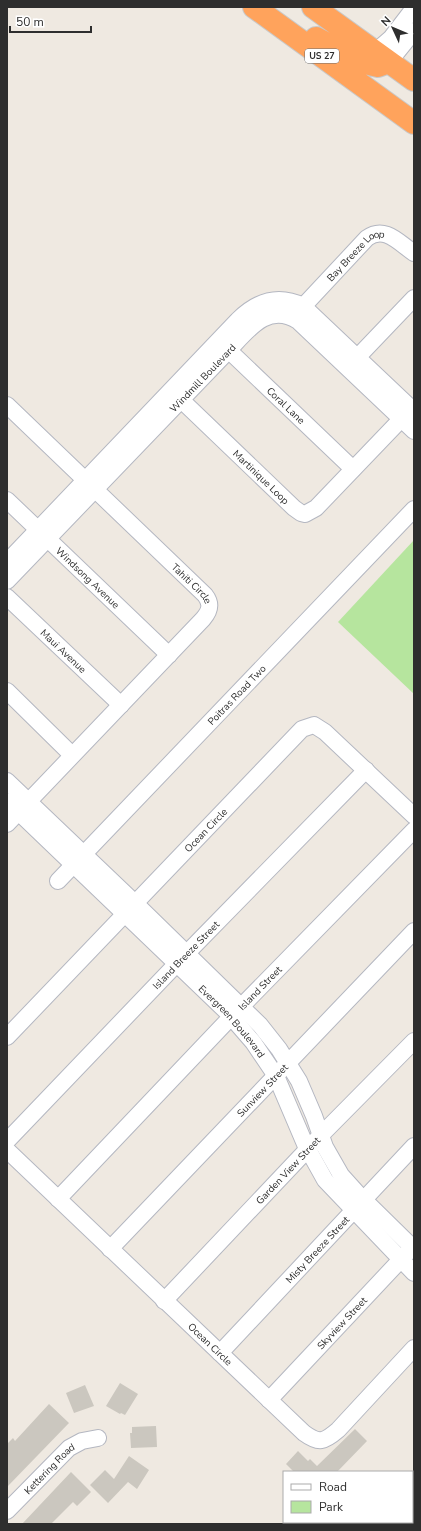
<svg xmlns="http://www.w3.org/2000/svg" width="421" height="1531" font-family="'Nunito Sans',sans-serif">
  <style>
    .green { fill: #b6e59e }
    .building { fill: #cbc7bf }
    .lines { fill: none; stroke-linecap: round; stroke-linejoin: round }
    .minor-casing { stroke: #b4b7c1; stroke-width: 18 }
    .highway-casing { stroke: #c9c9c9; stroke-width: 24 }
    .minor { stroke: #fff; stroke-width: 16 }
    .highway { stroke: #ffa35c; stroke-width: 22 }
    .labels { text-anchor: middle; stroke-width: 3; stroke-linejoin: round; paint-order: stroke }
    .shield { fill: #fff; stroke: #6d6d6d; stroke-width: 1 }
    .shield-label { font-size: 9px; font-weight: bold; fill: #2e2e2e }
    .street-label { font-size: 10px; fill: #2e2e2e; stroke: #fff }
  </style>
  <rect width="100%" height="100%" fill="#efe9e1"/>
  <!-- green -->
  <path class="green" d="M414,540V694L338,622Z"/>
  <!-- building -->
  <path class="building" d="M120,1383L138,1394L125,1415L121,1413L120,1414L106,1406Z
    M85,1385L94,1406L74,1413L66,1393Z
    M49,1404L69,1423L7,1487V1444L13,1438L15,1441Z
    M156,1426L157,1447L131,1448L130,1433H132V1427Z
    M355,1429L367,1441L337,1472H294L286,1464L298,1451L308,1461L310,1459L317,1466Z
    M129,1456L149,1470L137,1489L128,1482L108,1503L90,1485L105,1470L114,1479Z
    M71,1472L91,1492L77,1506L73,1502L51,1524H22Z"/>
  <g class="lines">
    <!-- minor casing -->
    <g class="minor-casing">
      <g id="minor">
        <path d="M375,52L391,38L414,8"/>
        <path d="M389,62L414,31"/>
        <path id="s1" d="M296,314L367,238C385,225 399,243 414,253"/>
        <path id="s2" d="M221,343L353,469"/>
        <path d="M350,365L414,298"/>
        <path id="s3" d="M174,393L294,508L301,513L305,514L316,508L409,411"/>
        <path id="s4" d="M7,405L205,595C212,604 210,611 203,619L7,824"/>
        <path id="s5" d="M7,500L169,655"/>
        <path d="M7,562L238,320C257,301 278,294 303,306L414,411"/>
        <path id="s6" d="M7,581L229,350C248,330 268,302 298,321L414,431"/>
        <path id="s7" d="M7,597L121,705"/>
        <path d="M7,691L72,755"/>
        <path d="M7,781L136,904L260,1025L279,1049L299,1081L314,1116L325,1147L341,1175L359,1195L414,1249"/>
        <path id="s8" d="M7,801L227,1012L253,1042L276,1076L305,1144L325,1180L414,1273"/>
        <path id="s9" d="M58,881L414,509"/>
        <path id="s10" d="M7,1037L302,729L314,725L325,732L414,816"/>
        <path id="s11" d="M7,1141L187,953L366,770"/>
        <path id="s12" d="M7,1150L304,1433C319,1444 324,1442 338,1430L414,1348"/>
        <path id="s13" d="M58,1199L231,1017L414,830"/>
        <path id="s14" d="M110,1249L414,931"/>
        <path id="s15" d="M164,1301L321,1135L414,1041"/>
        <path id="s16" d="M220,1353L414,1146"/>
        <path id="s17" d="M269,1400L407,1253"/>
        <path id="s18" d="M7,1511L69,1448L82,1441L98,1438"/>
      </g>
    </g>
    <!-- highway casing -->
    <g class="highway-casing">
      <path id="highway" d="M254,7L414,123
        M313,7L414,80
        M316,38L361,62L378,66L389,62"/>
    </g>
    <!-- minor -->
    <use href="#minor" class="minor"/>
    <!-- highway -->
    <use href="#highway" class="highway"/>
  </g>
  <g class="labels">
    <!-- shield labels -->
    <rect class="shield" x="305" y="49" width="34" height="14" rx="3"/>
    <g class="shield-label">
      <text x="322" y="59">US 27</text>
    </g>
    <!-- street labels -->
    <g class="street-label">
      <text dy="4" stroke="none"><textPath href="#s1" startOffset="85">Bay Breeze Loop</textPath></text>
      <text dy="4" stroke="none"><textPath href="#s6" startOffset="282">Windmill Boulevard</textPath></text>
      <text dy="4" stroke="none"><textPath href="#s2" startOffset="90">Coral Lane</textPath></text>
      <text dy="4" stroke="none"><textPath href="#s3" startOffset="121">Martinique Loop</textPath></text>
      <text dy="4" stroke="none"><textPath href="#s5" startOffset="112">Windsong Avenue</textPath></text>
      <text dy="4" stroke="none"><textPath href="#s4" startOffset="257">Tahiti Circle</textPath></text>
      <text dy="4" stroke="none"><textPath href="#s7" startOffset="78">Maui Avenue</textPath></text>
      <text dy="4" stroke="none"><textPath href="#s9" startOffset="258">Poitras Road Two</textPath></text>
      <text dy="4" stroke="none"><textPath href="#s10" startOffset="287">Ocean Circle</textPath></text>
      <text dy="4" stroke="none"><textPath href="#s11" startOffset="258">Island Breeze Street</textPath></text>
      <text dy="4" stroke="none"><textPath href="#s13" startOffset="292">Island Street</textPath></text>
      <text dy="4" stroke="none"><textPath href="#s8" startOffset="315">Evergreen Boulevard</textPath></text>
      <text dy="4" stroke="none"><textPath href="#s14" startOffset="220">Sunview Street</textPath></text>
      <text dy="4" stroke="none"><textPath href="#s15" startOffset="180">Garden View Street</textPath></text>
      <text dy="4" stroke="none"><textPath href="#s16" startOffset="142">Misty Breeze Street</textPath></text>
      <text dy="4" stroke="none"><textPath href="#s17" startOffset="106">Skyview Street</textPath></text>
      <text dy="4" stroke="none"><textPath href="#s12" startOffset="281">Ocean Circle</textPath></text>
      <text dy="4" stroke="none"><textPath href="#s18" startOffset="60">Kettering Road</textPath></text>
    </g>
  </g>
  <!-- border -->
  <rect width="421" height="1531" fill="none" stroke="#2e2e2e" stroke-width="16"/>
  <!-- legend -->
  <rect x="283" y="1471" width="130" height="52" fill="#ffffff" stroke="#ababab"/>
  <rect x="291" y="1484" width="20" height="6" fill="#ffffff" stroke="#ababab"/>
  <text x="319" y="1491" font-size="12" fill="#2e2e2e">Road</text>
  <rect x="291" y="1501" width="20" height="12" fill="#b6e59e" stroke="#ababab"/>
  <text x="319" y="1511" font-size="12" fill="#2e2e2e">Park</text>
  <!-- north arrow -->
  <g transform="translate(393 28) rotate(314)" stroke="#ffffff" stroke-width="3" paint-order="stroke">
  <path d="M0-3L7 15L0 10L-7 15Z" fill="#2e2e2e"/>
  <text y="-6" font-size="11" font-weight="bold" text-anchor="middle" fill="#2e2e2e">N</text>
  </g>
  <!-- scale -->
  <path d="M10 26v6h81v-6" fill="none" stroke="#2e2e2e" stroke-width="2"/>
  <text x="16" y="26" font-size="12" fill="#2e2e2e" stroke="#ffffff" stroke-width="3" paint-order="stroke">50 m</text>
</svg>
